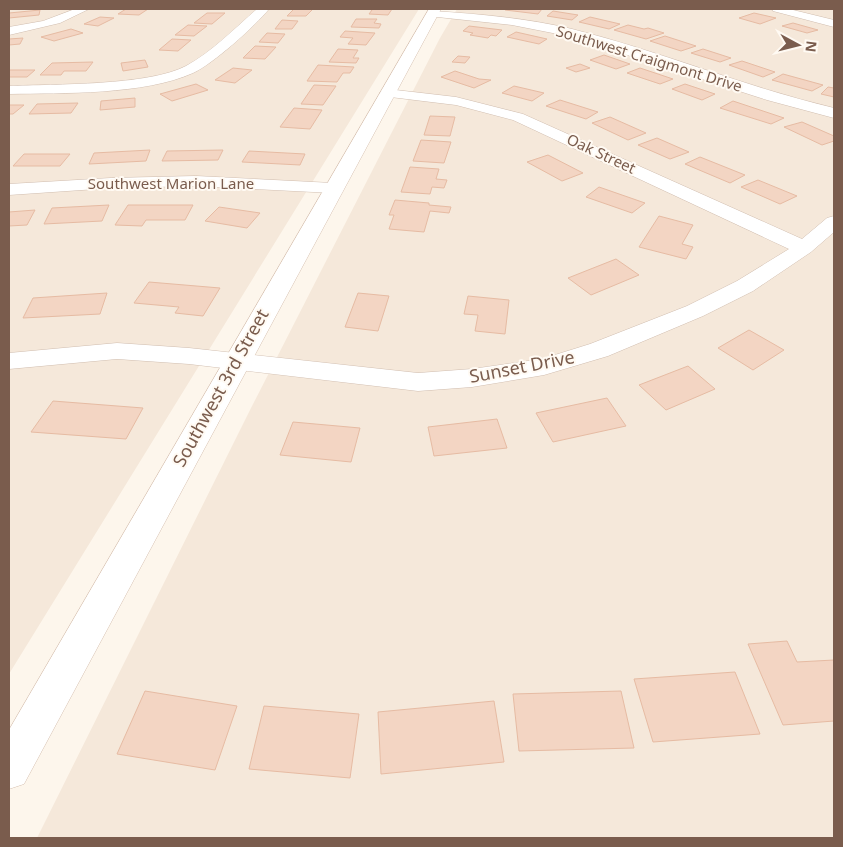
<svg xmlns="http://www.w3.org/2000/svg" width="843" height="847" font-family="'Noto Sans',sans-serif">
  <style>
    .residential { fill: #f5e8da }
    .building { fill: #f3d5c3; stroke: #e6bba3 }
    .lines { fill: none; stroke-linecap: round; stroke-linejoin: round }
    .minor-casing { stroke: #d1beb0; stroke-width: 1 }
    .secondary-casing { stroke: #d6c0b0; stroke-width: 1 }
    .minor { fill: #fff; fill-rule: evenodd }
    .secondary { fill: #fff; fill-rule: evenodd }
    .labels { text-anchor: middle; stroke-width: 4; stroke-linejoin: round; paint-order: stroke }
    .far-street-label { font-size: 15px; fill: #7a5c4d; stroke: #fffaf3 }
    .street-label { font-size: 18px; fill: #7a5c4d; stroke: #fffaf3 }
  </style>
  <rect width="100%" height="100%" fill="#fdf6ec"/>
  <!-- residential -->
  <path class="residential" d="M9,9H419L9,674Z
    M457,9H834V838H37L251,408L440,38Z"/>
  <!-- building -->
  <path class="building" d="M119,9H148L139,15L118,14L126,9Z
    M294,9H313L306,16H287Z
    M368,9H392L388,15L369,14L372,10Z
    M506,9H542L538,14L505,10Z
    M40,10L39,15L9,18V13Z
    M553,11L578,15L572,20L547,16Z
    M207,13H225L212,24L194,23Z
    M754,13L776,18L760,24L739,18Z
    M100,17L114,18L98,26L84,24Z
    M590,17L620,24L609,29L579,22Z
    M356,19H377L374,23L381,24L379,28L351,27Z
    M282,20L298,21L292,29H275Z
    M793,23L818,30L807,33L782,26Z
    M188,25L207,26L194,36L175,35Z
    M628,25L644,29L648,28L664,33L646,39L614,30Z
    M469,26L502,30L496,36L491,35L488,38L470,35L473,33L463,31Z
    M71,29L83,33L54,41L41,37Z
    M345,31L375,33L366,45L348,44L353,38L340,37Z
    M516,32L547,39L539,44L507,37Z
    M267,33L285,34L278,43L259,42Z
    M665,36L696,46L681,51L650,41Z
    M23,38L20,44L9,45V39Z
    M172,39L191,40L178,51L159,50Z
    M255,46L276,47L265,59L243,58Z
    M338,49L358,50L353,58H359L356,63L329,62Z
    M703,49L731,58L720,62L691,53Z
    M604,55L630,64L616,69L590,60Z
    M458,56L470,57L465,63L452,62Z
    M145,60L148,67L123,71L121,63Z
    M742,61L775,72L763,77L729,65Z
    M93,62L86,71H64L61,75H40L52,63Z
    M580,64L590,68L576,72L566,68Z
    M318,65L354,67L350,73H343L337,82L307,81Z
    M233,68L252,70L235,83L215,80Z
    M640,68L673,79L660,84L627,73Z
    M9,70H35L27,77H9Z
    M455,71L479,79L491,80L474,88L441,77Z
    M783,74L823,85L812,91L772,80Z
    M196,84L208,90L172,101L160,94Z
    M685,84L715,94L702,100L672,89Z
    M314,85L336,86L323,105L301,104Z
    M514,86L544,93L532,101L502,93Z
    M828,87L834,88V97L821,94Z
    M135,98V107L100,110L101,101Z
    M560,100L598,112L586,119L546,106Z
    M733,101L784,118L771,124L720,108Z
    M78,103L71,113L29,114L37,104Z
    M9,105H24L13,114H9Z
    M294,108L322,110L310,129L280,127Z
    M430,116L455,117L450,136L424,135Z
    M610,117L646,133L628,140L592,123Z
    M802,122L834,136V141L822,145L784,127Z
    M657,138L689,152L670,159L638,145Z
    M421,140L451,142L444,163L413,161Z
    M150,150L146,161L89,164L94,153Z
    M223,150L218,160L162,161L167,151Z
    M249,151L305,154L300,165L242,162Z
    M24,154H70L60,166H13Z
    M548,155L583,173L562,181L527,162Z
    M700,157L745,175L730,183L685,164Z
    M410,167L439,169L436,179L447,180L444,188L432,187L430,194L401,192Z
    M758,180L797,196L780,204L741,187Z
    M599,187L645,203L632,213L586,197Z
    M395,200L429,203V205L451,207L449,213L430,211L424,232L389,229L394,215H389Z
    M109,205L102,221L44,224L52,208Z
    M128,205H193L185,220H146L142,226L115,225Z
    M219,207L260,213L247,228L205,221Z
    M35,210L27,225L9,226V212Z
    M659,216L693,225L682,244L693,247L686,259L639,247Z
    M616,259L639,275L591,295L568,278Z
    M149,282L220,288L203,316L175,313L179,307L134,303Z
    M107,293L100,314L23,318L33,298Z
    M358,293L389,296L378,331L345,327Z
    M468,296L509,300L505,334L475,331L478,315L464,314Z
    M749,330L784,350L753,370L718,348Z
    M688,366L715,389L666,410L639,385Z
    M607,398L626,426L553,442L536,413Z
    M53,401L143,408L126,439L31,432Z
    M497,419L507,448L434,456L428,427Z
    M293,422L360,428L351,462L280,455Z
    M787,641L797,662L834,660V721L783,725L748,644Z
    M735,672L760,734L653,742L634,679Z
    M145,691L237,706L215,770L117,754Z
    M621,691L634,748L519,751L513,694Z
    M494,701L504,762L381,774L378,712Z
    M264,706L359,714L350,778L249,769Z"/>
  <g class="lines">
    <!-- minor casing -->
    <g class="minor-casing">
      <path id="minor" d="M75,9H89L60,23L9,35V27L43,21Z
        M257,9H269C255,26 213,64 193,73C144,95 63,93 9,94V86C54,84 148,86 186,66C212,52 234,29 257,9Z
        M772,9H789L834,20V27L773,11Z
        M432,11C479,14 526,18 572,29C660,51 745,87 834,108V118L767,100L568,36L512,25L428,16V12Z
        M387,89L456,97L523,114L802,239L827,218L834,216V232L811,252L753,291L703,316L608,356L544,375L472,387L418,391L189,364L117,359L9,369V353L117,343L189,348L418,373L472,369L542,359L590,344L687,306L737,281L789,249L513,120L456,105L382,96L380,93Z
        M196,176L333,183L339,184L342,188L339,192L333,193L196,186L111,188L9,195V184L111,178Z"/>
    </g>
    <!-- secondary casing -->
    <g class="secondary-casing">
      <path id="secondary" d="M429,9H441L24,784L9,789V730Z"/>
    </g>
    <!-- minor -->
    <use href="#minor" class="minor"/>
    <!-- secondary -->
    <use href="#secondary" class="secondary"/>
  </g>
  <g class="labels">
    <!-- far-street labels -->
    <g class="far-street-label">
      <text transform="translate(649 59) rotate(17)" y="5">Southwest Craigmont Drive</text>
      <text transform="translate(601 154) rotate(25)" y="5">Oak Street</text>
      <text x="171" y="189">Southwest Marion Lane</text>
    </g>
    <!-- street labels -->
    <g class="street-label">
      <text transform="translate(522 367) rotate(-11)" y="6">Sunset Drive</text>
      <text transform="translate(221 388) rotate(-61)" y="6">Southwest 3rd Street</text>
    </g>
  </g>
  <!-- border -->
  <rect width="843" height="847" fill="none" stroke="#7a5c4d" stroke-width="20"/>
  <!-- north arrow -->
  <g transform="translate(798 45) rotate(97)" stroke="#fffaf3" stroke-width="4" paint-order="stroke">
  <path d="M0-4L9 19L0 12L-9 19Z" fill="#7a5c4d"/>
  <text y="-8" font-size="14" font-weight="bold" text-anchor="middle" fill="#7a5c4d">N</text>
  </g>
</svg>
